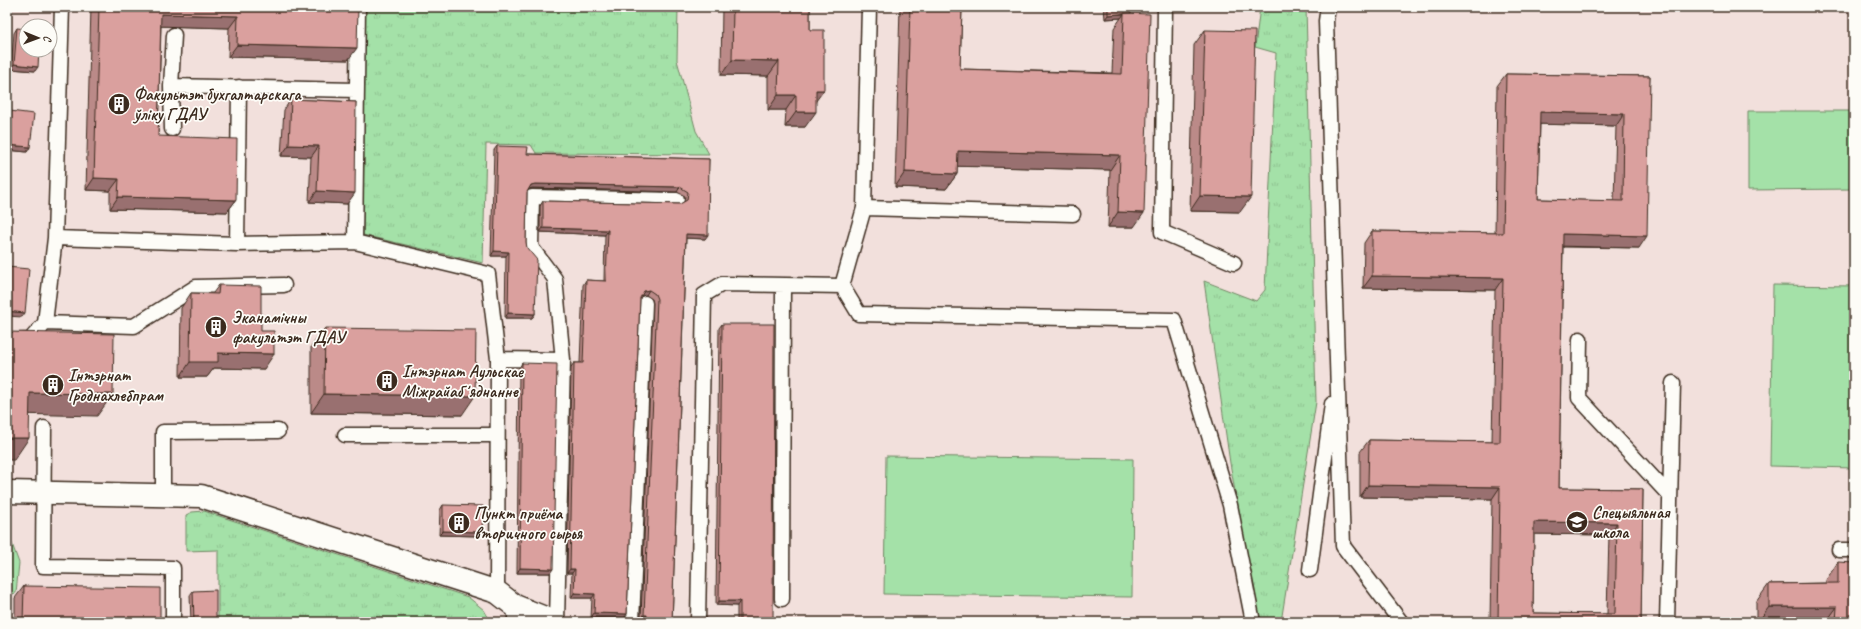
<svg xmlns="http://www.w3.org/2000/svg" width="1861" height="629" font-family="Caveat,sans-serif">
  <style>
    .grass { fill: url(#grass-tufts); stroke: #708663 }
    .green { fill: #a4e1a8; stroke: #708663 }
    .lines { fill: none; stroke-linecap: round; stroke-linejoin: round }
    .lane-casing { stroke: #3b2a1e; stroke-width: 17 }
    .street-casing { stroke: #3b2a1e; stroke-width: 25 }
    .lane { stroke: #fdfcf7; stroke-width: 14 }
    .street { stroke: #fdfcf7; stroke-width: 22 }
    .wall { fill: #bb8a88; stroke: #3b2a1e; fill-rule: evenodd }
    .shaded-wall { fill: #99706f; stroke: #3b2a1e }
    .building { fill: #daa09e; stroke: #3b2a1e; fill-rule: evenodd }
    .labels { text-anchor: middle; stroke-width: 3.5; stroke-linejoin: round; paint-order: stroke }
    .poi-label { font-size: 17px; font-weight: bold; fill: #3b2a1e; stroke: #fdfcf7; text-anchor: start }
  </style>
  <defs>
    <pattern id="grass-tufts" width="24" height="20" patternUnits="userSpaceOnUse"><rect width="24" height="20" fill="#a4e1a8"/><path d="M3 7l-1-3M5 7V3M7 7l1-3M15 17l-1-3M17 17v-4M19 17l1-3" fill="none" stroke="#8ec190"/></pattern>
  </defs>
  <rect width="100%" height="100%" fill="#f2e0dc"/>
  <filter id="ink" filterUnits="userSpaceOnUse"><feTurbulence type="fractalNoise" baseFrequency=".025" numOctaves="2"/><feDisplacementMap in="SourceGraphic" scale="8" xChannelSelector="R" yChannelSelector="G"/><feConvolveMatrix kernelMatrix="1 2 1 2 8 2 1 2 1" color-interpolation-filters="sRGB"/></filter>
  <g filter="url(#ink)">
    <!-- grass -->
    <path class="grass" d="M365,7H678L677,60L696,131L709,154L536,153L531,145L486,144L483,263L363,235Z
      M1260,7H1306L1316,402L1281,622H1258L1230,463L1204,281L1256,301L1265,290L1276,53L1255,47Z
      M204,511L468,597L484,610L491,622H218V550L186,551V515L192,512Z"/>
    <!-- green -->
    <path class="green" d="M1748,111H1854V189L1748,190Z
      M1773,285L1854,286V468L1770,466Z
      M886,456L1133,459L1132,597L884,594Z
      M7,530L19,563L16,593L8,595V622Z"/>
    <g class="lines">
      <!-- lane casing -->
      <g class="lane-casing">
        <path id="lane" d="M869,7L864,208L1073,214
          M1165,7L1162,232L1234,263
          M1328,7L1326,21L1343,546L1401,622
          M171,86L356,90
          M172,129L171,86L174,35
          M55,238L237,244L355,242L358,7
          M355,242L488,274L498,359L497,592
          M237,244L239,87
          M842,286L859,314L1174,320L1230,505L1253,622
          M45,323L55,238L62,7
          M1580,339L1579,398L1670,496
          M7,341L30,340L45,323L134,326L196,287L284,285
          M498,359L563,360L555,279L531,247L532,197L677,200
          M44,428L43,566L173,568V622
          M345,435H497
          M163,495V432L278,431
          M1839,550H1854
          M1310,570L1332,404
          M782,599L783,285
          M515,622V606
          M557,622L563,360
          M632,622L645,303
          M698,622L704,295L722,284L842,286L864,208
          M1667,622L1673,383"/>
      </g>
      <!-- street casing -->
      <g class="street-casing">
        <path id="street" d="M7,492L201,496L497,592L515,606L555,622"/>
      </g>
      <!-- lane -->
      <use href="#lane" class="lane"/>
      <!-- street -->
      <use href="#street" class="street"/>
    </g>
    <!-- wall -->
    <path class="wall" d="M91,7H358L348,60L228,57L229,28L161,26L158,136L236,200L227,212L110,209V191L86,190Z
      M722,7H810V30L816,101L805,127H785L786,110H768V76L721,75Z
      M900,7H962L960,69L1112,73L1114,28L1121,18L1105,19L1104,7H1131L1134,227H1108L1110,170L957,166V174L946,189L895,187Z
      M17,28L35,71L11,69L14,33Z
      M1205,30L1240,212L1190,211L1194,45Z
      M1506,74L1650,76L1639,248L1563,247L1559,488L1643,489L1641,622H1490L1492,499L1360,497V452L1369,440L1492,442L1495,290L1363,288L1364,243L1372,231L1495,233L1497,86ZM1540,124L1616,126L1614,201L1538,199ZM1534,534L1609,535L1607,614L1533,613Z
      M291,99L356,102L347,204L309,202L311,157L281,156L284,110Z
      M10,111L30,147L27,152L7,150V115Z
      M497,146L527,154L709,159L705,239L686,238L672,622H644V619H641L653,303L652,299L646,295L641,296L640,298L627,614L624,619L591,618L592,598H571L572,573H567L571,367L574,363H580L583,285L586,280L604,281L605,235L540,232V206L543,201L680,204L684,202L685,196L677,192L532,188L528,190L527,192L526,242L535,314L532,318H505L506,256H491L494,150Z
      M219,285L261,331L264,369L214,368L207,377H180L181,308L191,293H213Z
      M722,324L773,622H737V606L716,605L719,328Z
      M325,328L462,415L311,413V347Z
      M522,363L550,573H517L519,368Z
      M443,505L479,536L439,535L440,510Z
      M1838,562L1854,622H1756V602L1769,584L1826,583V580Z
      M24,586L160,622H15V598Z
      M193,591L216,622H191L190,595Z"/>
    <!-- shaded-wall -->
    <path class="shaded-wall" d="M161,14L238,16L229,28L153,26Z
      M1124,14L1121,18L1105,19L1108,15Z
      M237,45L357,48L348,60L228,57Z
      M732,60L779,61L768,76L721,75Z
      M14,64L38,67L35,71L11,69Z
      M816,90H824L813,105Z
      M778,95H796L786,110H768Z
      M796,112H816L805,127H785Z
      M1540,112L1624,114L1616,126L1532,124Z
      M7,145L30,147L27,152L7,150Z
      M289,145L319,146L311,157L281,156Z
      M958,151L1120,155L1110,170L947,166Z
      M905,172L957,174L946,189L895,187Z
      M94,178L119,179L110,191L86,190Z
      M535,184L680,187L677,192L532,188L528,190L531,185Z
      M317,191L355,193L347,204L309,202Z
      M1200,196L1251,197L1240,212L1190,211Z
      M118,197L236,200L227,212L110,209Z
      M1118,212L1144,213L1134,227H1108Z
      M543,228L608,230L605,235L540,232Z
      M686,234L708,235L705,239L683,238Z
      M1563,234L1647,236L1639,248L1554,246Z
      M494,251L509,252L506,256H491Z
      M1372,276L1503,278L1495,290L1363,288Z
      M649,290L646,295L641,296L644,291Z
      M7,311L25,313L22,317L7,316Z
      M508,313L535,314L532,318H505Z
      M218,353L274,354L264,369L214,368L207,377H180L190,362Z
      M30,393L113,394L97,416L15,414Z
      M324,394L475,396L462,415L311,413Z
      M7,438H29L14,460H7Z
      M1368,485L1500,487L1492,499L1360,497Z
      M1534,522L1617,523L1609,535L1526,534Z
      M443,531L482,532L479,536L439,535Z
      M520,568L553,569L550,573H517Z
      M570,569H575L572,573H567Z
      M574,593L595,594L592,598H571Z
      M719,601H740L737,606L716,605Z
      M1769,607H1837L1826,622H1758Z
      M594,613L627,614L624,619L591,618Z
      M644,615H647L644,619H641Z"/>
    <!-- building -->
    <path class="building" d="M99,7H358L357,48L237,45L238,16L161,14L158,136L237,139L236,200L118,197L119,179L94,178Z
      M733,7H810V30H824V90H816V112H796V95H778L779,61L732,60Z
      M910,7H962L960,69L1122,74L1124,13L1150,14L1144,213L1118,212L1120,155L958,151L957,174L905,172Z
      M1108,7H1131V13L1108,15Z
      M17,28L26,29V50H39L38,67L14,64Z
      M1205,30L1255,31L1251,197L1200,196Z
      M1506,74L1650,76L1647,236L1563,234L1559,488L1643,489L1641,622H1498L1500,487L1368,485L1369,440L1500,442L1503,278L1372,276V231L1503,233ZM1540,112L1624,114L1623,201L1538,199ZM1534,522L1617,523L1615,614L1533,613Z
      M291,99L356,102L355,193L317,191L319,146L289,145Z
      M10,111L34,114L30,147L7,145V138Z
      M497,146L528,147L527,154L709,159L708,235L686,234L672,622H647V615H644L657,299L655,294L649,290L644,291L640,298L627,614L594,613L595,594L574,593L575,569H570L574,363H583L586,280L606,281L608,230L543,228V201L680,204L687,200L688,192L680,187L535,184L531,185L527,192L526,242L527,248L537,260L535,314L508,313L509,252L494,251Z
      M7,267L29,269L25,313L7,311Z
      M219,285L261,286V331H274V354L218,353V362H190L191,293L218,294Z
      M722,324H774L773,622H740V601H719Z
      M325,328L476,330L475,396L324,394Z
      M7,332L114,334L113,394L30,393L29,438H7Z
      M522,363L557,364L553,569L520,568Z
      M443,505L483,506L482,532L443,531Z
      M1838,562L1854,563V622H1836L1837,607H1769V584L1838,583Z
      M24,586L160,588V622H23Z
      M216,590V622H194L193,591Z"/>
  </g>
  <!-- icons -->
  <defs>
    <g id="building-disc" transform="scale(1.15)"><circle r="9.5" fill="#3b2a1e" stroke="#fdfcf7"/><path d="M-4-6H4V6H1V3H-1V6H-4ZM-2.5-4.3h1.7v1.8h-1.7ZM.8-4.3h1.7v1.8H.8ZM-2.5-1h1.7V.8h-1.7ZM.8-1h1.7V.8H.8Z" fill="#fff"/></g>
    <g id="school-disc" transform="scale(1.15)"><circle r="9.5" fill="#3b2a1e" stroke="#fdfcf7"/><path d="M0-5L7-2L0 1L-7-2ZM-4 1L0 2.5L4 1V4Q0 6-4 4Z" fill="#fff"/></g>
  </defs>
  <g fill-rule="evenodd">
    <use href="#building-disc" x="119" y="104"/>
    <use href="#building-disc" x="216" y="327"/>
    <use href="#building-disc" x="387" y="381"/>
    <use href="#building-disc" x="53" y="385"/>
    <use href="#school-disc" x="1577" y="522"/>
    <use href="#building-disc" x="459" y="523"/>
  </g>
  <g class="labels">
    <!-- poi labels -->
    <g class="poi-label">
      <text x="134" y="100">Факультэт бухгалтарскага<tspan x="134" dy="20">ўліку ГДАУ</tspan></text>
      <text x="232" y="323">Эканамічны<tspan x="232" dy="20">факультэт ГДАУ</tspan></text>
      <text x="402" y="377">Інтэрнат Аульскае<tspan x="402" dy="20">Міжрайабʼяднанне</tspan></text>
      <text x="68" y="381">Інтэрнат<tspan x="68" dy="20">Гроднахлебпрам</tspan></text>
      <text x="1592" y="518">Спецыяльная<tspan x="1592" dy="20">школа</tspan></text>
      <text x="474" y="519">Пункт приёма<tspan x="474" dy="20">вторичного сырья</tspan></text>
    </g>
  </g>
  <!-- margin -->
  <rect width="1861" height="629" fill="none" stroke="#fdfcf7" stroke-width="24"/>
  <rect x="12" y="12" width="1837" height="605" fill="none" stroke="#3b2a1e" stroke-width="1.5" filter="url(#ink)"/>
  <!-- north arrow -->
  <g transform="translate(38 38) rotate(91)"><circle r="19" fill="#fdfcf7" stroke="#afa8a0"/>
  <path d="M0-3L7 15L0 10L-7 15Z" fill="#3b2a1e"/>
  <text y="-6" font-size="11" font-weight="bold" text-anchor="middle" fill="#3b2a1e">С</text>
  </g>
</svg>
